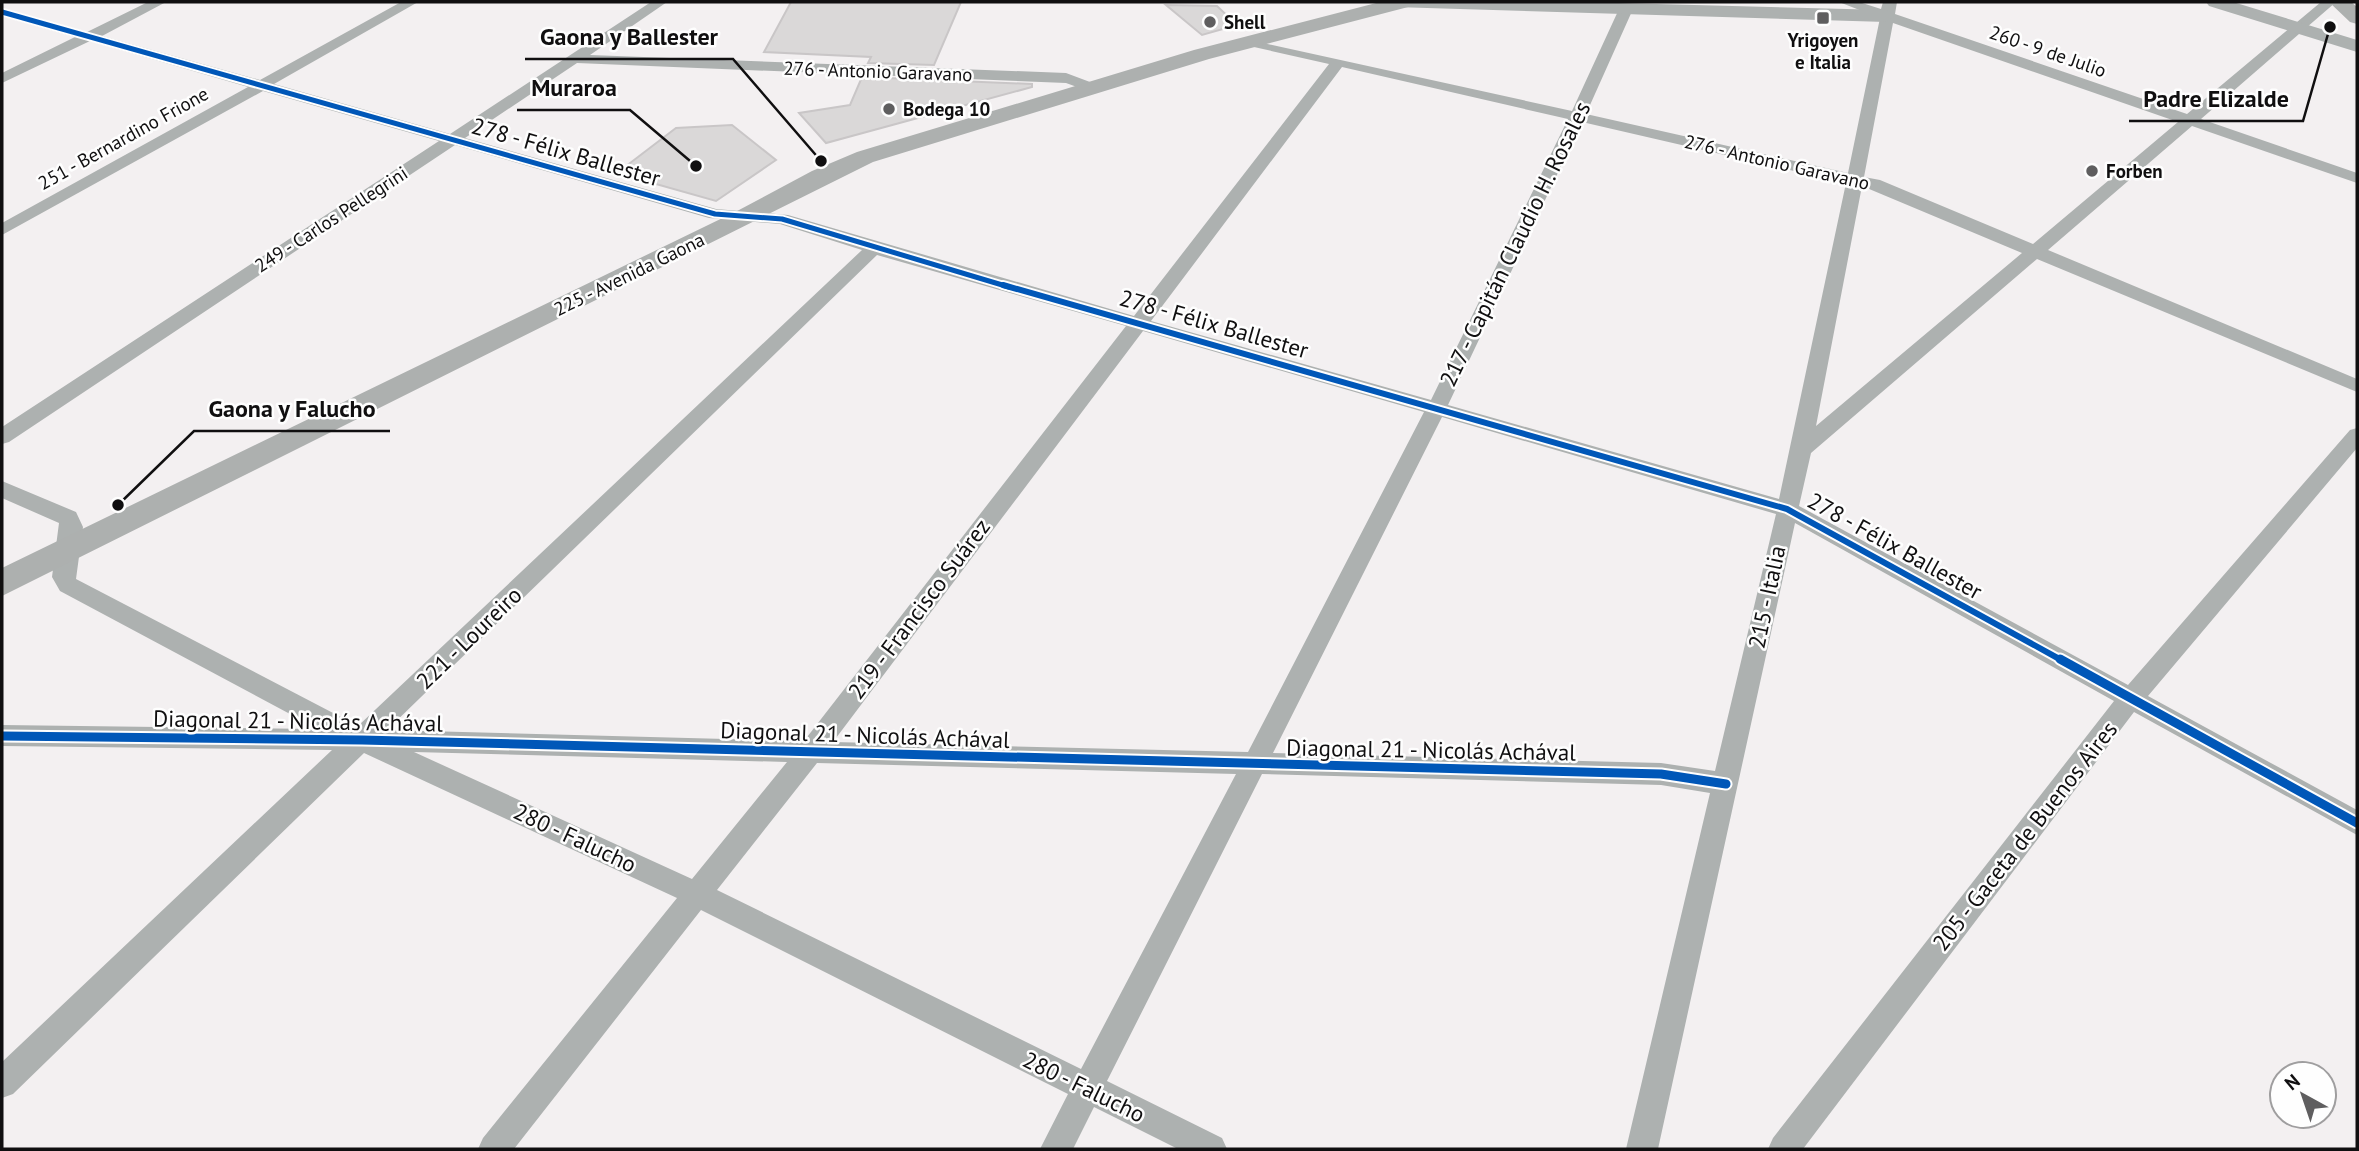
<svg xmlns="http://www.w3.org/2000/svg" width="2359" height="1151" font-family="'PT Sans',sans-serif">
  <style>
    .building { fill: #dad8d8; stroke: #c9c6c7; stroke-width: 2 }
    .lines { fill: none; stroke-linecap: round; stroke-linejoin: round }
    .minor { fill: #adb1b0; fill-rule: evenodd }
    .tertiary { fill: #adb1b0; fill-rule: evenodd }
    .secondary { fill: #adb0af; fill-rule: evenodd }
    .cycleway-far2-casing { stroke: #fefefe; stroke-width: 9 }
    .cycleway-far1-casing { stroke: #fefefe; stroke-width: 10 }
    .cycleway-casing { stroke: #fefefe; stroke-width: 13 }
    .cycleway-far2 { stroke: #0057b8; stroke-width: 5 }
    .cycleway-far1 { stroke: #0057b8; stroke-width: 6 }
    .cycleway { stroke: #0057b8; stroke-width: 9 }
    .poi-dot { fill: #5f5e5f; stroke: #fefefe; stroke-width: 2.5 }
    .labels { text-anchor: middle; stroke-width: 5; stroke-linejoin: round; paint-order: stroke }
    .far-poi-label { font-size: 19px; font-weight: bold; fill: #100f10; stroke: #fefefe; text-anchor: start }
    .far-street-label { font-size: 19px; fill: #100f10; stroke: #fefefe }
    .street-label { font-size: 23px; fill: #100f10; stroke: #fefefe }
    .leader { fill: none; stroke: #100f10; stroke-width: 2.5 }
    .callout-dot { fill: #100f10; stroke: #fefefe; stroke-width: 2.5 }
    .callout-label { font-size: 24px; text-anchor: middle; font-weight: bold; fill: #100f10; stroke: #fefefe; stroke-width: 5; stroke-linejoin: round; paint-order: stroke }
  </style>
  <rect width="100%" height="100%" fill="#f3f0f1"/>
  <!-- building -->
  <path class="building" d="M791,2H961L934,65L868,63L871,57L764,52Z
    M1166,5L1217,6L1237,25L1202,35Z
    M862,77L1032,84V87L826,143L799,113L850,105Z
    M732,125L776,160L716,201L617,173L676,128Z"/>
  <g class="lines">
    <!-- minor -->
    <path class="minor" d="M148,2H166L102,36L260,80L401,2H418L274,84L450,134L651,2H667L590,55L1066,73L1098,85V91H1088L1066,83L577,63L465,138L716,209L788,215L1134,316L1329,64L1245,45V39L1572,111L1619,9L1626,5L1633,9L1586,114L1848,173L1880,18L1839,2H1859L1881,9L1883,2H1897L1895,14L2187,114L2321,2H2336L2201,119L2357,173V183L2192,126L2048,250L2357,379V392L2037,259L1811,453L1799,506L2128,685L2350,430L2357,428V448L2148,696L2357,810V835L2134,712L1803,1149H1768L1773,1138L2114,701L1795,523L1658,1149H1626L1710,793L1661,785L1262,774L1107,1081L1222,1138L1227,1149H1178L1094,1107L1073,1149H1040L1068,1094L701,910L514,1149H478L483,1138L677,898L364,753L13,1094L2,1098V1062L332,750L2,746V725L318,729L60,591L52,577L59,523L2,498V481L76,512L83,527L76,579L358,726L862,250L780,224L709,218L455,145L9,442L2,444V427L439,141L263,91L2,235V223L248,87L90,41L2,83V73L75,37L2,16V8L87,32ZM1893,23L2178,122L2033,244L1880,180L1864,177ZM1342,67L1568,119L1431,400L1151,321ZM1582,122L1846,183L1779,499L1448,405ZM1862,186L2022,253L1816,426ZM877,255L1126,326L804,741L387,730ZM1143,331L1424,412L1248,752L833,742ZM1442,417L1776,514L1715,771L1661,763L1273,753ZM414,752L787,762L692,879ZM817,763L1236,774L1081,1069L717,890Z"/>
    <!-- tertiary -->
    <path class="tertiary" d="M1385,2H1580L1886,10L1895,16L1886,22L1394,7Z
      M2206,2H2233L2357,40V52L2209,6Z"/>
    <!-- secondary -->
    <path class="secondary" d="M1380,2H1415L1412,6L1209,59L873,162L2,596V568L739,210L812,171L857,152L1194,50Z
      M2329,2H2351L2357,7V24L2350,22Z"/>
    <!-- cycleway-far2 casing -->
    <g class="cycleway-far2-casing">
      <path id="cycleway-far2" d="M2,12L715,214L782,219L1009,287"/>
    </g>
    <!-- cycleway-far1 casing -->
    <g class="cycleway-far1-casing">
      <path id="cycleway-far1" d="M1003,285L1787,509L2063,661"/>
    </g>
    <!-- cycleway casing -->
    <g class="cycleway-casing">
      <path id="cycleway" d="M2060,659L2357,823
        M2,736L362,740L1661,774L1726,784"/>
    </g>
    <!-- cycleway-far2 -->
    <use href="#cycleway-far2" class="cycleway-far2"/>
    <!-- cycleway-far1 -->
    <use href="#cycleway-far1" class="cycleway-far1"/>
    <!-- cycleway -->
    <use href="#cycleway" class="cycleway"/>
  </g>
  <!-- markers -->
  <g class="poi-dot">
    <rect x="1816" y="11" width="14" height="14" rx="3.5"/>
    <circle cx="1210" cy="22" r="7"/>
    <circle cx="889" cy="109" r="7"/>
    <circle cx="2092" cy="171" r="7"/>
  </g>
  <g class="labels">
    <!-- far-poi labels -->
    <g class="far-poi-label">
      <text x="1224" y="29">Shell</text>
      <text x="1823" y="47" text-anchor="middle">Yrigoyen<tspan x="1823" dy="22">e Italia</tspan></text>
      <text x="903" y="116">Bodega 10</text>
      <text x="2106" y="178">Forben</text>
    </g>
    <!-- far-street labels -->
    <g class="far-street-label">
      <text transform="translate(2048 51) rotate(19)" y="7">260 - 9 de Julio</text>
      <text transform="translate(878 71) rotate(2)" y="7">276 - Antonio Garavano</text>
      <text transform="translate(123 138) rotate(-29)" y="7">251 - Bernardino Frione</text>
      <text transform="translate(1777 162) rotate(13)" y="7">276 - Antonio Garavano</text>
      <text transform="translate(331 219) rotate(-33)" y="7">249 - Carlos Pellegrini</text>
      <text transform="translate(629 274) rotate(-26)" y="7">225 - Avenida Gaona</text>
    </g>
    <!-- street labels -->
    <g class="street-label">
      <text transform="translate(566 152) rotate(16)" y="8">278 - Félix Ballester</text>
      <text transform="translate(1515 244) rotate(-64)" y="8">217 - Capitán Claudio H. Rosales</text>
      <text transform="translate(1214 324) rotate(16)" y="8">278 - Félix Ballester</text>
      <text transform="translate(1895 546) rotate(29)" y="8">278 - Félix Ballester</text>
      <text transform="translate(1767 597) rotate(-78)" y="8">215 - Italia</text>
      <text transform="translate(919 609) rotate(-53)" y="8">219 - Francisco Suárez</text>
      <text transform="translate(469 638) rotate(-44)" y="8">221 - Loureiro</text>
      <text transform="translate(298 721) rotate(1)" y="8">Diagonal 21 - Nicolás Achával</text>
      <text transform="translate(865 735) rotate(2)" y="8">Diagonal 21 - Nicolás Achával</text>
      <text transform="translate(1431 750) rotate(1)" y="8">Diagonal 21 - Nicolás Achával</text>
      <text transform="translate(2025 836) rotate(-52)" y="8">205 - Gaceta de Buenos Aires</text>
      <text transform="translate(575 838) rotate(25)" y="8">280 - Falucho</text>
      <text transform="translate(1084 1087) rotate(26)" y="8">280 - Falucho</text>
    </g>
  </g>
  <!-- callouts -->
  <path class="leader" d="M821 161L733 59H525M696 166L630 110H517M2330 27L2303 121H2129M118 505L194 431H390"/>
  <g class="callout-dot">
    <circle cx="821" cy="161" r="7"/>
    <circle cx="696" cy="166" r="7"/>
    <circle cx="2330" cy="27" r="7"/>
    <circle cx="118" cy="505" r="7"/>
  </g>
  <g class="callout-label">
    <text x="629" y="45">Gaona y Ballester</text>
    <text x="574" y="96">Muraroa</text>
    <text x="2216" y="107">Padre Elizalde</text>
    <text x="292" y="417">Gaona y Falucho</text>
  </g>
  <!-- border -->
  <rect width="2359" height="1151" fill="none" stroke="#100f10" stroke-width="7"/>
  <!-- north arrow -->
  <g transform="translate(2303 1095) rotate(320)"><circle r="33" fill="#fefefe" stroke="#9f9e9f" stroke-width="2"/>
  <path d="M0-5L12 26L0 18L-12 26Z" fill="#5f5e5f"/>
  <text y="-10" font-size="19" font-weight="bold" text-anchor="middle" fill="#100f10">N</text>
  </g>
</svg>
